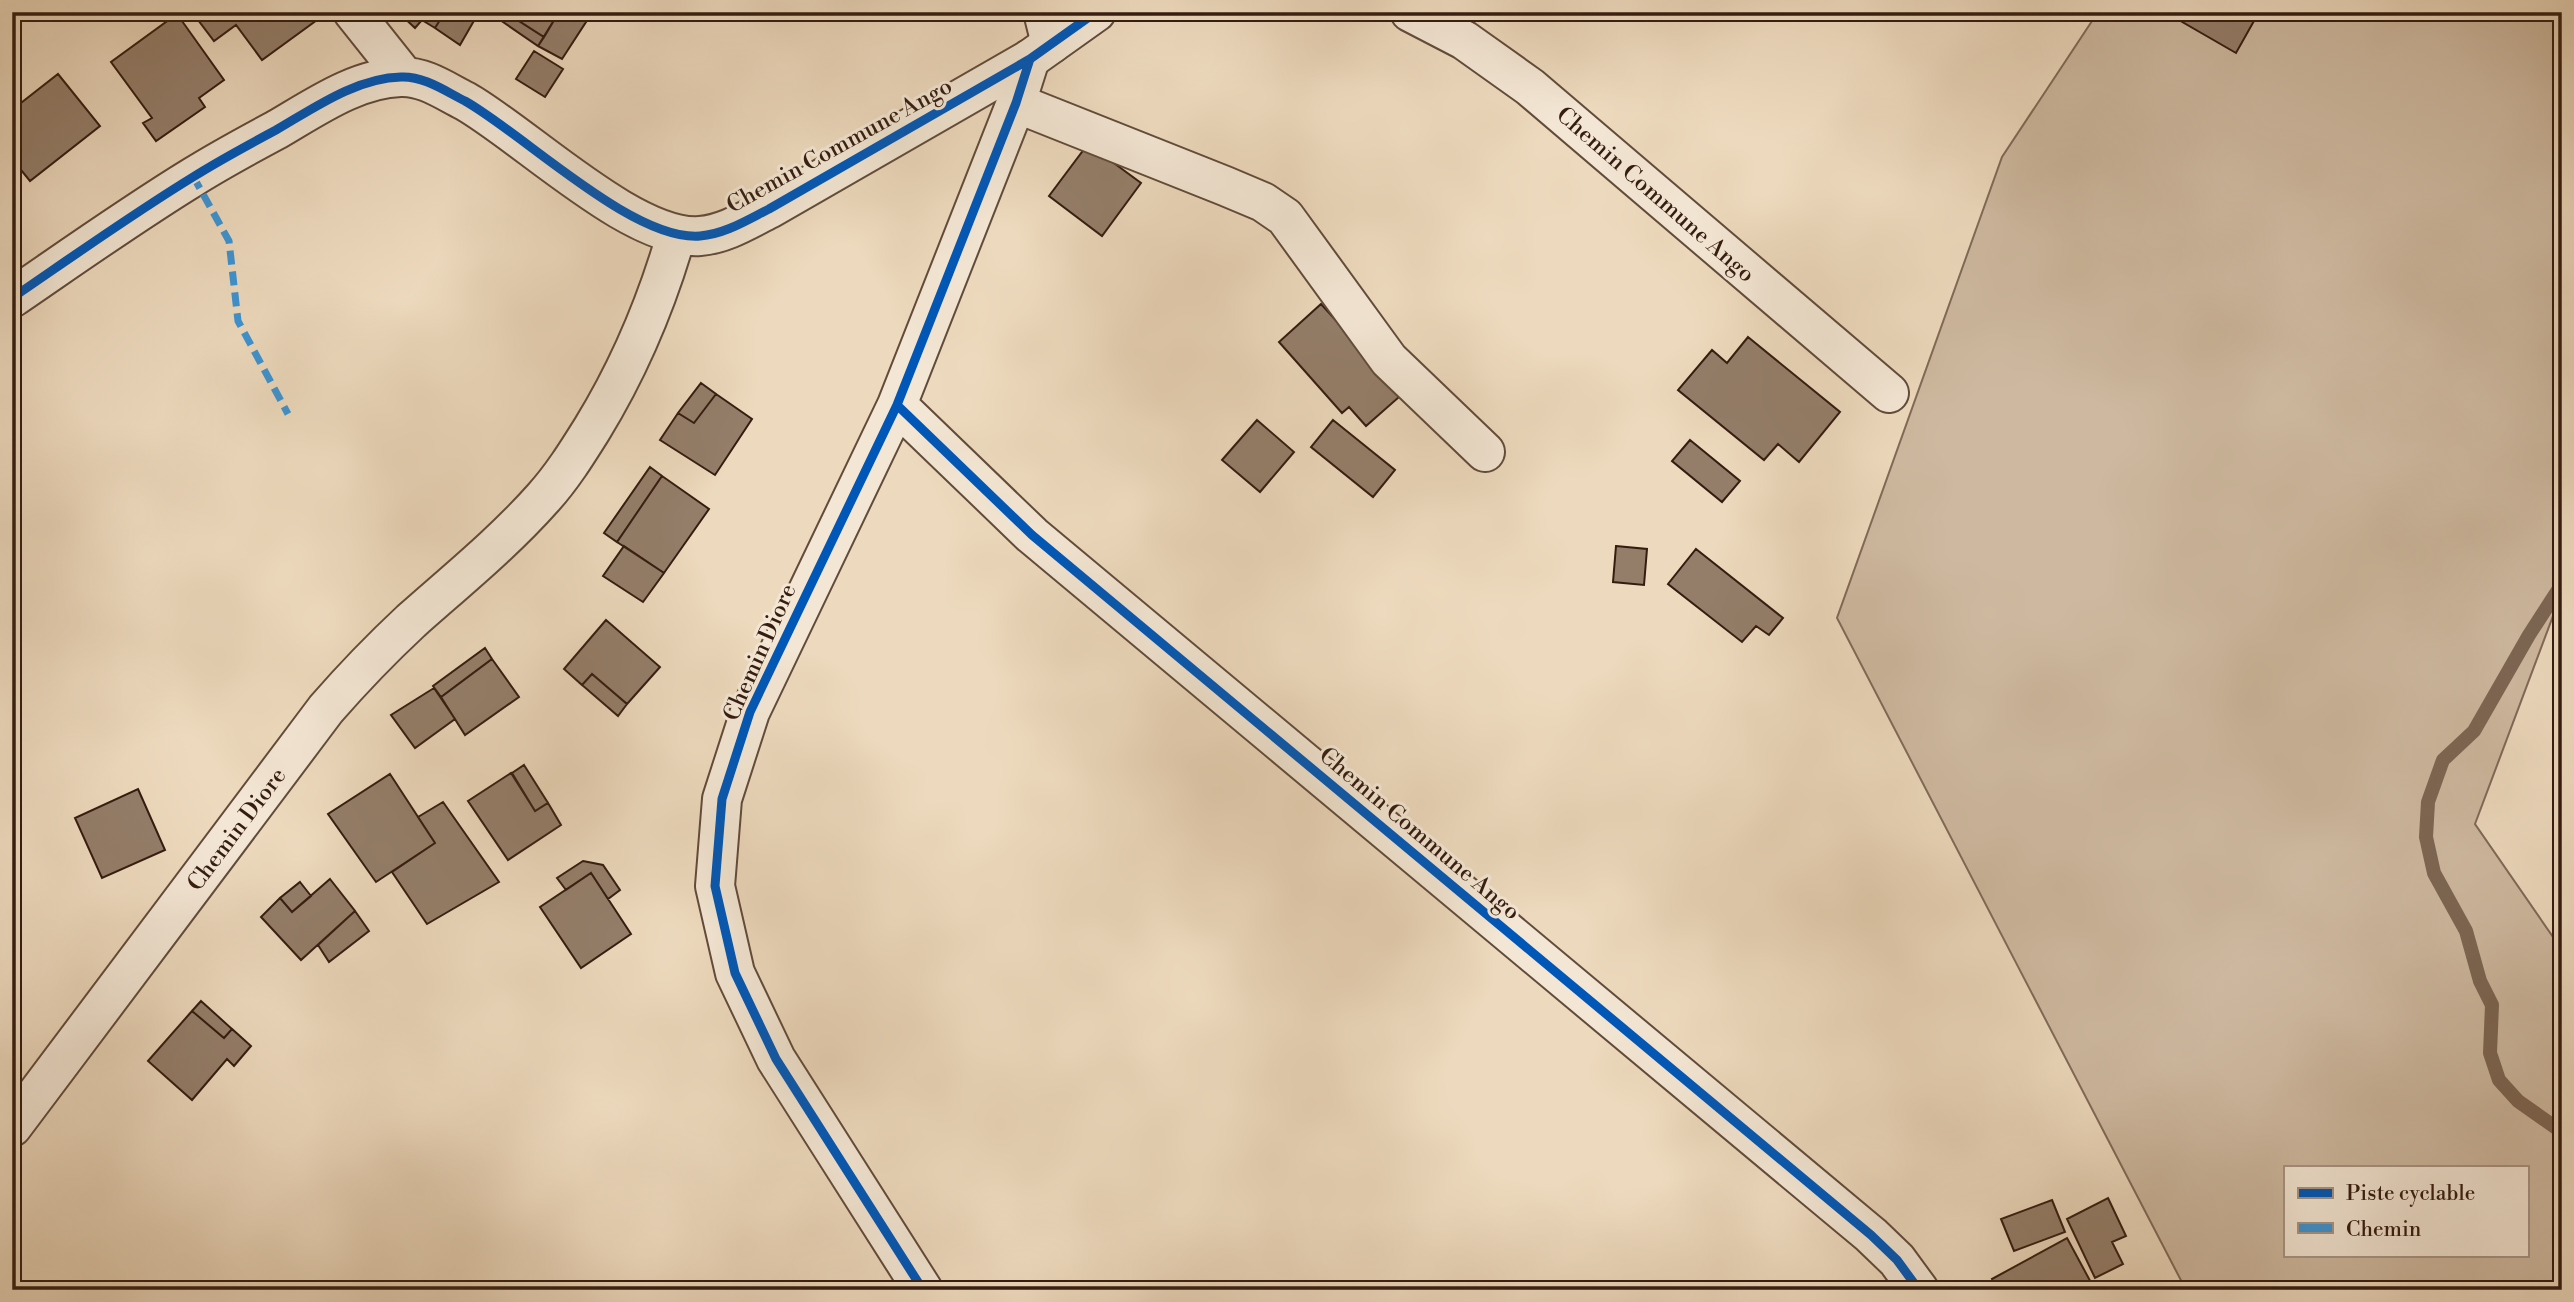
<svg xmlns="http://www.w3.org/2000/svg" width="2574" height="1302" font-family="'Libre Bodoni',serif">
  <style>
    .green { fill: #ceb9a0; stroke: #816a58; stroke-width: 2; fill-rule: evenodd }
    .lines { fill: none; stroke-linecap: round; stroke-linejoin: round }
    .stream { stroke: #7d6754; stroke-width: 14 }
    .building { fill: #947e6a; stroke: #341c10; stroke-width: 2 }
    .minor-casing { stroke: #624b3b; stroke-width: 42 }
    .tertiary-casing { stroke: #624b3b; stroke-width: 42 }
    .minor { stroke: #f3e6d4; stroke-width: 38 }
    .tertiary { stroke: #f3e6d4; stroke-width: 38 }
    .quiet { stroke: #3d94d3; stroke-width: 7; stroke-dasharray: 14 7; stroke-linecap: butt }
    .cycleway-casing { stroke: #f3e6d4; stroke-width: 13 }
    .cycleway { stroke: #0057b8; stroke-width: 9 }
    .labels { text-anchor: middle; stroke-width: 6; stroke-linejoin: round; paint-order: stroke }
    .street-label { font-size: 23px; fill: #341c10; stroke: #f3e6d4 }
  </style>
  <rect width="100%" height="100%" fill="#edd9bd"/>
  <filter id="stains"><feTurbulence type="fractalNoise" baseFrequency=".00286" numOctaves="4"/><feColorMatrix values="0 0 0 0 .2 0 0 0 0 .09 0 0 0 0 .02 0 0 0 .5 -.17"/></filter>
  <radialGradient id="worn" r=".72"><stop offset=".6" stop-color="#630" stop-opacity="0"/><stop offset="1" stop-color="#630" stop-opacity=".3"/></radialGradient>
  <!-- green -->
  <path class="green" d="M2098,12H2562V592L2475,824L2562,950V1290H2186L1837,618L2002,157ZM2285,1167H2527V1255H2285Z"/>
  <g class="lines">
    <!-- stream -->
    <path class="stream" d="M2562,584L2529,635L2474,731L2443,760L2428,802L2426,837L2434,873L2466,931L2480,981L2492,1005L2490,1053L2499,1080L2518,1101L2562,1132"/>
  </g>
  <!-- building -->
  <path class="building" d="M192,12H328L262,60L236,25L214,41Z
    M398,12H429L415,28Z
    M429,12H445L435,28L422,20Z
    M445,12H479L460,45L435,28Z
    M486,12H559L544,37L508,14L503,22Z
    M559,12H569L586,22L562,59L538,46Z
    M2165,12H2259L2236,53Z
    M177,14L224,80L199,98L205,107L156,141L143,123L152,118L111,62Z
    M508,14L544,37L538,46L503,22Z
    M534,51L563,69L545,97L516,79Z
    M58,74L100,126L30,181L12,159V110Z
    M1088,144L1141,183L1102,236L1049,196Z
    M1321,304L1385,374L1381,378L1399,397L1366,426L1349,407L1342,413L1279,342Z
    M1748,337L1840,412L1799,462L1778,444L1764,460L1678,390L1712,350L1727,363Z
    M701,383L716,394L694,423L678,413Z
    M716,394L752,419L715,475L660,440L678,413L694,423Z
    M1257,420L1294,452L1260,492L1222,460Z
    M1333,420L1395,470L1373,497L1311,447Z
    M1690,440L1740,481L1722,502L1672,461Z
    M650,467L662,476L617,542L604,533Z
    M662,476L709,509L664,573L617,542Z
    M624,546L664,573L643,602L603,576Z
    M1616,546L1647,549L1644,585L1613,582Z
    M1696,549L1783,618L1769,635L1756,626L1742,642L1668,584Z
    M606,620L660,667L627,704L592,674L582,685L564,669Z
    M485,648L492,659L441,697L433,686Z
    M492,659L519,697L465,735L441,697Z
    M592,674L627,704L618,716L582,685Z
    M434,688L455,719L415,748L391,715Z
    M524,765L548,803L535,811L512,773Z
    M511,773L535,811L548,803L561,825L508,860L468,801Z
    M390,774L435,843L376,882L328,814Z
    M138,789L165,850L102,878L75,818Z
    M443,802L499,882L427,924L392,872L435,843L418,817Z
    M583,861L603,865L620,890L608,899L591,873L566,890L557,878Z
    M591,873L631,934L581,968L540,907Z
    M330,879L355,911L301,960L261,917L280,898L292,912Z
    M300,882L311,896L292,912L280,898Z
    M355,911L369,931L329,962L318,945Z
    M201,1001L232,1029L224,1038L192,1011Z
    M192,1011L224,1038L232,1029L251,1046L234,1066L227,1059L192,1100L148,1061Z
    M2108,1198L2126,1236L2112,1242L2123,1264L2095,1278L2067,1219Z
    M2052,1200L2065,1232L2014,1251L2001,1219Z
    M2067,1238L2095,1290H1998L1992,1279Z"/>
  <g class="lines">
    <!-- minor casing -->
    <g class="minor-casing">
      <path id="minor" d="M353,12L404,76
        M1043,12L1051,44
        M1410,12L1464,40L1530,87L1889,393
        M1016,103L1225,186L1263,202L1285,217L1389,360L1485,452
        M897,405L1032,535L1871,1235L1897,1260L1919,1290
        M12,1127L326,709C353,678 381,649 411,621C456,581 503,543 543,498C562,477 577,453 592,429C630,367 656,305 676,236
        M923,1290L776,1059L735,973L715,886L722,799L750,712L897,405L1016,103L1030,59"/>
    </g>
    <!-- tertiary casing -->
    <g class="tertiary-casing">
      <path id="tertiary" d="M12,298C72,257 131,215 193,177C220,160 248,145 276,130C314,108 356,78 401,77C424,76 445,91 465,101C525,135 633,241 700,236C725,234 747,220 769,209L1030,59L1096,12"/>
    </g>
    <!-- minor -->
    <use href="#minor" class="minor"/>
    <!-- tertiary -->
    <use href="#tertiary" class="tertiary"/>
    <!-- quiet -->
    <path class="quiet" d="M193,176L229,241L238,321L288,414"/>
    <!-- cycleway casing -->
    <g class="cycleway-casing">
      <path id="cycleway" d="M12,298C72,257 131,215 193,177C220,160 248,145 276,130C314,108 356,78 401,77C424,76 445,91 465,101C525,135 633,241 700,236C725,234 747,220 769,209L1030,59L1096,12
        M897,405L1032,535L1871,1235L1897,1260L1919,1290
        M923,1290L776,1059L735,973L715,886L722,799L750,712L897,405L1016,103L1030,59"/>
    </g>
    <!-- cycleway -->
    <use href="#cycleway" class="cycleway"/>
  </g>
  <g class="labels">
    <!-- street labels -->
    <g class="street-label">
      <text transform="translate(839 145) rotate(-29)" y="8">Chemin Commune Ango</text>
      <text transform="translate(1656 194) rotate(41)" y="8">Chemin Commune Ango</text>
      <text transform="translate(759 652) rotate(-66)" y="8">Chemin Diore</text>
      <text transform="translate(236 829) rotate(-53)" y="8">Chemin Diore</text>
      <text transform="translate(1420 833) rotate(40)" y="8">Chemin Commune Ango</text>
    </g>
  </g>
  <!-- margin -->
  <rect width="2574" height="1302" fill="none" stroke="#edd9bd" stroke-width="42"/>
  <rect x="14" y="14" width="2546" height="1274" fill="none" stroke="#341c10" stroke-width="3.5"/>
  <rect x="21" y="21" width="2532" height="1260" fill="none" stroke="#341c10" stroke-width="2"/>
  <!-- legend -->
  <rect x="2284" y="1166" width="245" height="91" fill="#f3e6d4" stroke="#a79586" stroke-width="2"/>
  <rect x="2298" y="1188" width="35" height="10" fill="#0057b8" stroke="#a79586" stroke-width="2"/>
  <text x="2346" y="1200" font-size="21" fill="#341c10">Piste cyclable</text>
  <rect x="2298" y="1223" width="35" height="10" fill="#3d94d3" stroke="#a79586" stroke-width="2"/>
  <text x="2346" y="1236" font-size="21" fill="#341c10">Chemin</text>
  <rect width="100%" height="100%" filter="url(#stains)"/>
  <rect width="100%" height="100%" fill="url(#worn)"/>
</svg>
